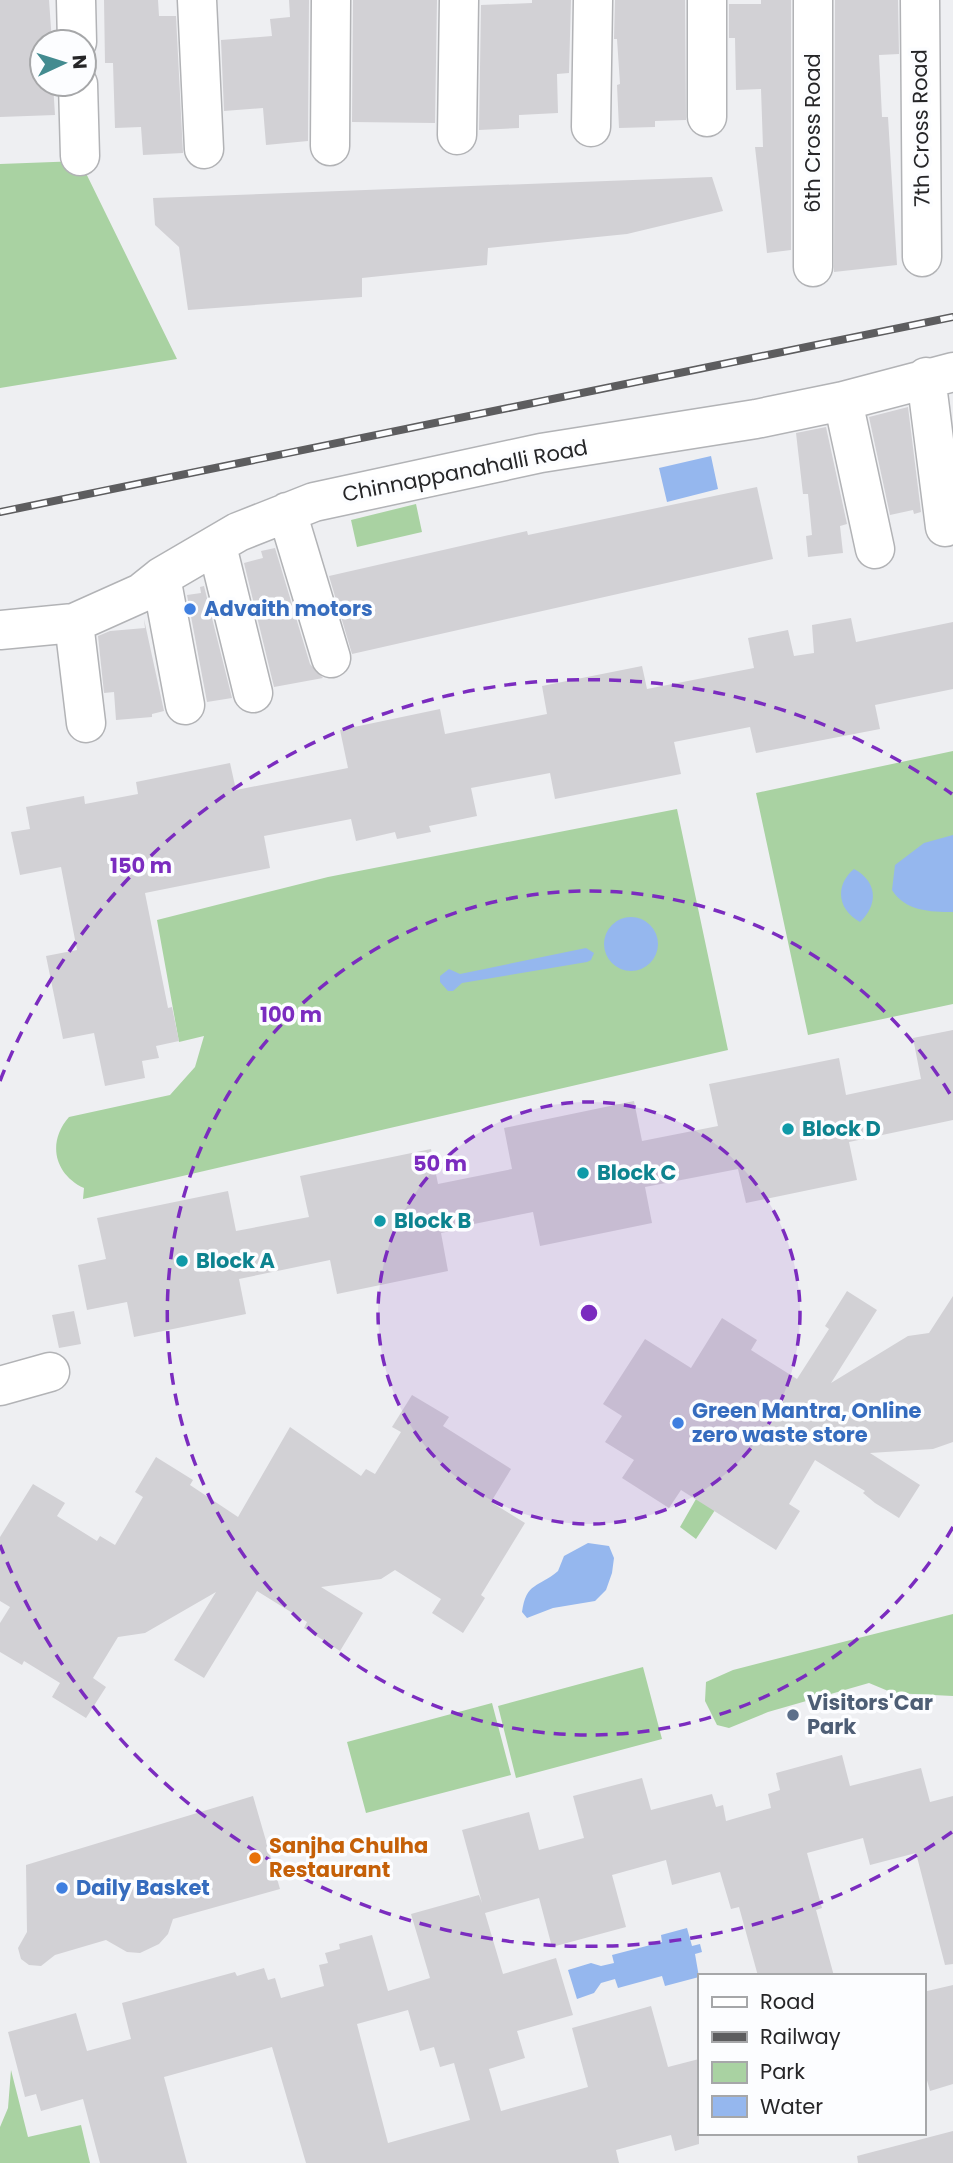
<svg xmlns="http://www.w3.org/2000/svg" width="953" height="2163" font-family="Poppins,sans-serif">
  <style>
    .green { fill: #a9d2a2 }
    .water { fill: #95b7ee }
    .building { fill: #d2d1d5; fill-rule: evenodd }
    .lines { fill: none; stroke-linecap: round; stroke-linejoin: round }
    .minor-casing { stroke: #b2b3b6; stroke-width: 41 }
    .minor { stroke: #fff; stroke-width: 38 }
    .rail-casing { stroke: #5d5d5f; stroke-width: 8 }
    .rail { stroke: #fcfdff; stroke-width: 5; stroke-dasharray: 16; stroke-linecap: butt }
    .ring { fill: none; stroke: #7b2cbf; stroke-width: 3.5; stroke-dasharray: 12 9 }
    .shop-dot { fill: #3f7fe0; stroke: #fcfdff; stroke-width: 2.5 }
    .culture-dot { fill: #0f9aa8; stroke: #fcfdff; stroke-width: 2.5 }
    .service-dot { fill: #5c6f8a; stroke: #fcfdff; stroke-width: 2.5 }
    .food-dot { fill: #e8710a; stroke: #fcfdff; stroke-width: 2.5 }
    .labels { text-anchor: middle; stroke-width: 7; stroke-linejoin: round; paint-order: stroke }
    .street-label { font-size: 21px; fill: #262628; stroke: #fcfdff }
    .shop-label { font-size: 21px; font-weight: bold; fill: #366cbe; stroke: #fcfdff; text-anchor: start }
    .culture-label { font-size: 21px; font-weight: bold; fill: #0d838f; stroke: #fcfdff; text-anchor: start }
    .service-label { font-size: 21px; font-weight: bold; fill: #4e5e75; stroke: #fcfdff; text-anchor: start }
    .food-label { font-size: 21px; font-weight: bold; fill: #c56008; stroke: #fcfdff; text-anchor: start }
    .centre { fill: #7b2cbf; stroke: #fcfdff; stroke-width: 3.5 }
    .ring-label { font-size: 21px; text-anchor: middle; font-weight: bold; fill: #7b2cbf; stroke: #fcfdff; stroke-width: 7; stroke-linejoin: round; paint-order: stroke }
  </style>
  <rect width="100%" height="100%" fill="#eeeff2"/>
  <!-- green -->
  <path class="green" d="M80,161L177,359L0,388V164Z
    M416,504L422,532L357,547L351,520Z
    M953,751V1004L808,1035L756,793Z
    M677,809L728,1050L83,1199L84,1188C54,1174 47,1142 69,1117L170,1095L195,1067L204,1036L179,1042L157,920L328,877Z
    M700,1492L719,1504L696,1539L680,1527Z
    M953,1614V1696L893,1693L869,1683L768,1712L729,1728L717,1725L705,1701L706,1682L733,1670Z
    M643,1667L662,1739L516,1778L498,1706Z
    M492,1703L511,1775L366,1813L347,1742Z
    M11,2070L28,2137L81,2125L90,2163H0V2127L8,2108Z"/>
  <!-- water -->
  <path class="water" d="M711,456L718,489L667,502L659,468Z
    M953,835V912C930,912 905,911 892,890L895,865L924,843Z
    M854,869C877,881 879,904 860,922C838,910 834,886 854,869Z
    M604 944a27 27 0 1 1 54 0a27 27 0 1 1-54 0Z
    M586,948L594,953L591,960L587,962L462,983L453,991H448L440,982V976L449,969L460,974Z
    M588,1543L609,1546L614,1558L612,1573L606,1590L595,1601L553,1608L527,1618L522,1612C526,1582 538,1588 558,1571L564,1556Z
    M687,1928L692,1946L700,1944L702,1952L695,1954L699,1977L665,1986L662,1976L618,1988L615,1979L601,1983L594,1993L577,1999L568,1970L591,1963L601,1966L614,1963L612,1955L662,1942L661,1935Z"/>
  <!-- building -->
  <path class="building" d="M0,0H49L52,42H42V84H53L55,115L0,117Z
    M104,0H158L159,16H176L183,153L143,155L141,127L115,128L113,63H105Z
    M289,0H309L308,141L266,145L263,108L224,111L221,40L272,36L270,19L290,17Z
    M353,0H437L435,123L352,122Z
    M532,0H571L569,73L557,74L558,113L519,115V128L479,130L481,5L532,3Z
    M615,0H685L686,120L655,121V127L619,128L617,85L620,84L617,39H614Z
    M761,0H791V250L767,253L755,147H763L761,89L736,90L735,38H729V4H761Z
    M835,0H898L899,54L879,55L882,117H888L897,265L834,272Z
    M712,177L723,211L627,234L488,248L487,265L362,278V297L188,310L179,247L155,225L153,198Z
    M908,407L921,512L914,514L913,510L890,515L869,417Z
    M826,427L847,524L840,526L843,553L808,557L806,536L812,535L808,494H803L796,433Z
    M757,487L773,559L352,654L329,576L527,531L528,535Z
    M275,548L310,664L323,678L274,687L244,563L263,558L261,551Z
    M204,586L232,698L207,702L187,595L201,593L200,587Z
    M851,618L856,642L953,622V689L875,705L880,729L756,753L750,727L674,742L681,774L555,799L550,773L471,788L477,816L429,826L431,832L397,839L395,832L356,841L351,819L264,836L270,868L145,893L168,1008L172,1007L179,1041L156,1046L159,1058L142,1061L145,1078L105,1086L94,1033L63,1039L46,956L77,950L61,867L20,875L11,832L30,829L26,807L84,796L85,804L138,794L136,782L230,763L236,790L348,768L340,730L440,709L445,734L547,714L542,686L642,666L647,689L754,668L748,638L788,630L794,656L814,653L812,625Z
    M144,619L164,711L152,714V717L116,720L114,692L104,693L98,636L110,631L145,628Z
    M953,1030V1120L849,1142L857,1180L746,1203L738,1169L645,1187L652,1223L540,1246L533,1212L469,1225L470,1227L441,1233L448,1271L337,1294L330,1260L239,1279L246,1314L134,1337L127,1302L87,1310L78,1265L106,1259L97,1218L228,1191L236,1231L309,1217L300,1176L431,1149L438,1184L512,1169L504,1128L634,1101L642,1141L718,1126L709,1084L839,1058L846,1095L921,1079L913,1038Z
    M847,1291L877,1310L831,1383L908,1336L929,1333L953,1296V1442L933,1449L870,1453L920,1485L899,1518L875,1503L863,1493L865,1491L815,1460L789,1504L800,1511L776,1550L681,1490L669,1508L622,1478L634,1460L605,1442L622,1416L603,1404L645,1339L691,1368L722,1318L757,1340L751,1350L797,1379L829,1329L825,1326Z
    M74,1311L81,1344L59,1348L52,1315Z
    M412,1395L449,1417L443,1426L511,1469L491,1502L525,1523L481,1595L485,1598L463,1633L432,1613L441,1599L395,1570L381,1579L321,1587L363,1613L340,1651L304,1628L307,1622L257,1591L204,1678L174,1660L216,1592L145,1633L118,1637L93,1678L106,1687L86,1718L52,1697L60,1683L24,1661L22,1665L0,1652V1623L10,1607L0,1601V1537L33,1484L65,1503L57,1516L97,1541L100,1536L115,1545L143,1497L135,1492L156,1457L193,1480L190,1485L238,1517L290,1427L361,1476L366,1469L375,1474L401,1432L392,1427Z
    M842,1755L850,1786L921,1768L930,1802L953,1796V1964L945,1965L916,1853L870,1865L863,1838L807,1853L822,1908L816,1910L834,1976H758L739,1907L731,1909L720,1872L672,1885L666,1860L612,1875L626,1927L552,1947L539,1898L485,1913L503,1974L556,1958L573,2015L517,2031L525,2058L489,2069L501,2111L588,2087L572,2028L651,2006L668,2067L699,2059V2144L675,2151L671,2135L616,2150L619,2163H306L272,2047L164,2077L187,2163H100L83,2099L41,2111L36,2094L25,2097L8,2032L76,2013L87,2051L131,2039L122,2003L235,1972L237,1976L264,1968L268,1980L275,1978L281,1998L324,1986L319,1965L328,1963L325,1953L340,1949L339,1944L372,1935L388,1991L430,1978L411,1914L479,1895L482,1903L462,1830L529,1812L539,1850L584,1838L573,1796L642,1778L651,1810L712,1794L716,1807L723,1805L726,1821L771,1808L768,1794L780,1790L776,1773ZM408,2010L420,2051L434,2047L440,2067L454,2063L470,2120L388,2143L357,2024Z
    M253,1796L280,1889L173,1919L168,1934L159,1944L140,1953L127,1952L106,1940L55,1955L41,1966L29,1965L21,1959L18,1948L27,1932L26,1865Z
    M953,1985V2084L930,2091L923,2066V1992Z
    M953,2131V2163H858L857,2156Z"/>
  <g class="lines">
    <!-- minor casing -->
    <g class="minor-casing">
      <path id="minor" d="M76,0L77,42
        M197,0L204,149
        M707,0V117
        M813,0V267
        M920,0L922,257
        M78,84L80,156
        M591,127L593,0
        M457,135L459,0
        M330,146L331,0
        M926,377L945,527
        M843,401L875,549
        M287,512L331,658
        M217,546L253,693
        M161,577L185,705
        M74,623L86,723
        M0,630L74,623L141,593L161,577L238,532L314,502L541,453L756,419L843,401L953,372
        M0,1386L50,1372"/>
    </g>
    <!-- minor -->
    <use href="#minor" class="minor"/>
    <!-- rail casing -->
    <g class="rail-casing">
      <path id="rail" d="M0,512L953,317"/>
    </g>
    <!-- rail -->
    <use href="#rail" class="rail"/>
  </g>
  <!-- distance rings -->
  <circle cx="589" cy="1313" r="211" fill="#7b2cbf" fill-opacity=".12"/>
  <g class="ring">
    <circle cx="589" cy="1313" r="211"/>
    <path d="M953 1527A422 422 0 1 1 953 1099"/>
    <path d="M952 1832A633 633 0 0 1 0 1545M0 1081A633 633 0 0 1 952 794"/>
  </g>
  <!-- markers -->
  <g class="shop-dot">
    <circle cx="190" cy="609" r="7"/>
    <circle cx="678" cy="1423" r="7"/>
    <circle cx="62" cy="1888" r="7"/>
  </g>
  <g class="culture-dot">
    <circle cx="788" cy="1129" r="7"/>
    <circle cx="583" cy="1173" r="7"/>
    <circle cx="380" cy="1221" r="7"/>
    <circle cx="182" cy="1261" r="7"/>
  </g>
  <circle class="service-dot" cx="793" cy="1715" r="7"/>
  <circle class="food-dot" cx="255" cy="1858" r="7"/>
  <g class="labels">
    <!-- street labels -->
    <g class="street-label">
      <text transform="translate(921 128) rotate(-91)" y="7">7th Cross Road</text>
      <text transform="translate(813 133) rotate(-90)" y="7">6th Cross Road</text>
      <text transform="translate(465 471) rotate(-11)" y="7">Chinnappanahalli Road</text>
    </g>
    <!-- shop labels -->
    <g class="shop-label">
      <text x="204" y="616">Advaith motors</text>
      <text x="692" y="1418">Green Mantra, Online<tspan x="692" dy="24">zero waste store</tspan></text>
      <text x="76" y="1895">Daily Basket</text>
    </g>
    <!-- culture labels -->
    <g class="culture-label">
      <text x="802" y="1136">Block D</text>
      <text x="597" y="1180">Block C</text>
      <text x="394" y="1228">Block B</text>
      <text x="196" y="1268">Block A</text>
    </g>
    <!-- service labels -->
    <g class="service-label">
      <text x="807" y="1710">Visitors'Car<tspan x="807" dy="24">Park</tspan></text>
    </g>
    <!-- food labels -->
    <g class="food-label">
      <text x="269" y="1853">Sanjha Chulha<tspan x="269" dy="24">Restaurant</tspan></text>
    </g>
  </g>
  <circle cx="589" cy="1313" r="10" class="centre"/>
  <g class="ring-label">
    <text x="141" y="873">150 m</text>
    <text x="291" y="1022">100 m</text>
    <text x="440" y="1171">50 m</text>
  </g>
  <!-- legend -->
  <rect x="698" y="1974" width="228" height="161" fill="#fcfdff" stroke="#a6a7a9" stroke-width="2"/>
  <rect x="712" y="1997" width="35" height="10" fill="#ffffff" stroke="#a6a7a9" stroke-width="2"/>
  <text x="760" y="2009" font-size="21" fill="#262628">Road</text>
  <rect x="712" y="2032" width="35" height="10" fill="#5d5d5f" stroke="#a6a7a9" stroke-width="2"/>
  <text x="760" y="2044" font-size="21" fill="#262628">Railway</text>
  <rect x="712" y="2062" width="35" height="21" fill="#a9d2a2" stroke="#a6a7a9" stroke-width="2"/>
  <text x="760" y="2079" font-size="21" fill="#262628">Park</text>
  <rect x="712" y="2096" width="35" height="21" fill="#95b7ee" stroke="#a6a7a9" stroke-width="2"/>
  <text x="760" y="2114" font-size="21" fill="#262628">Water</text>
  <!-- north arrow -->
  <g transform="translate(63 63) rotate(86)"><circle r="33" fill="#fcfdff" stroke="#a6a7a9" stroke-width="2"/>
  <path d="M0-5L12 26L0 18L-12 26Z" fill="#438b90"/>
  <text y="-10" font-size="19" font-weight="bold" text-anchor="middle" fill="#262628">N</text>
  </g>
</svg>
